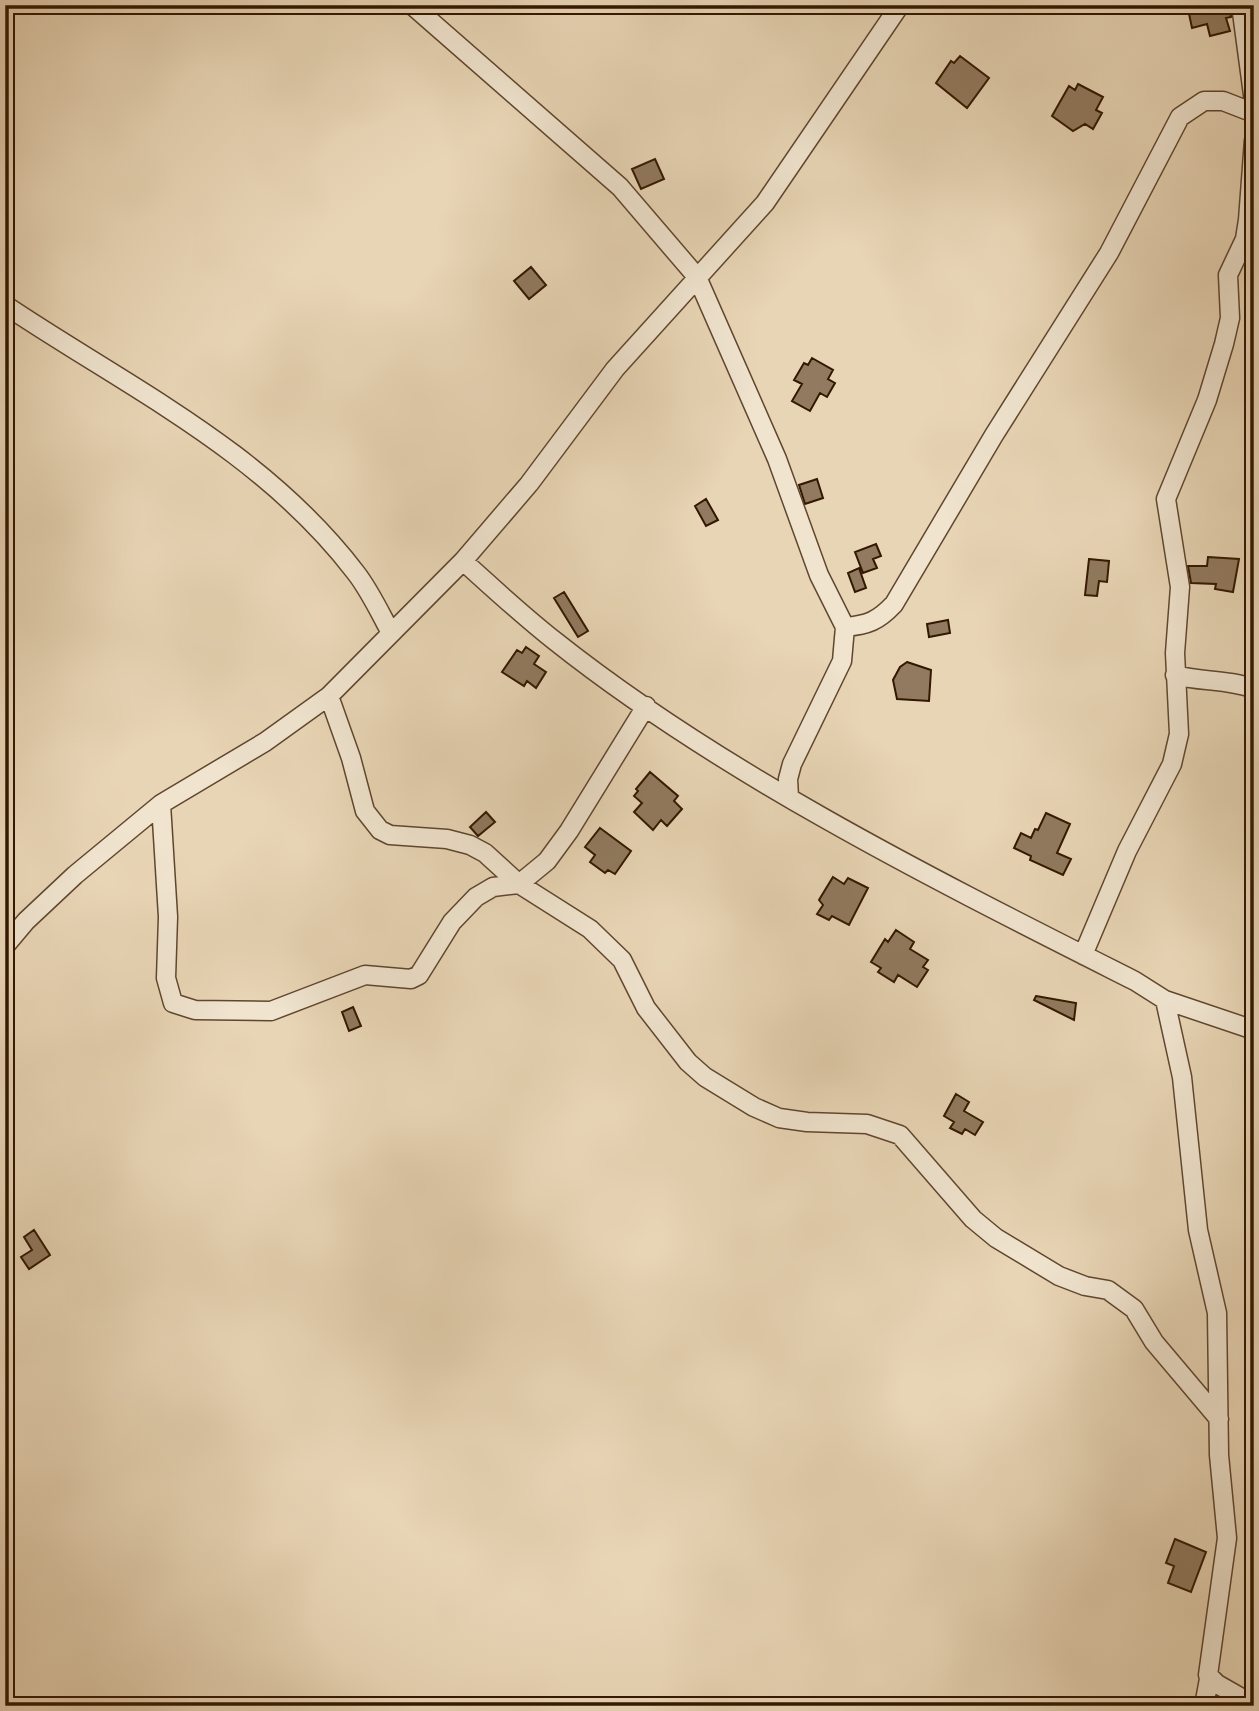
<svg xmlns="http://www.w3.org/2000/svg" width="1259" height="1711" font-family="'IM FELL French Canon',serif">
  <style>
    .building { fill: #917a5f; stroke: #321701; stroke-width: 2 }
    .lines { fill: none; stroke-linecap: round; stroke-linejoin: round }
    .street-casing { stroke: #60462e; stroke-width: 21 }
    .street { stroke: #f0e4cf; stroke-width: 18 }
  </style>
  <rect width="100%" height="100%" fill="#e8d5b5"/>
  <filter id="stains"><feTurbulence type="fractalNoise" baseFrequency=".00286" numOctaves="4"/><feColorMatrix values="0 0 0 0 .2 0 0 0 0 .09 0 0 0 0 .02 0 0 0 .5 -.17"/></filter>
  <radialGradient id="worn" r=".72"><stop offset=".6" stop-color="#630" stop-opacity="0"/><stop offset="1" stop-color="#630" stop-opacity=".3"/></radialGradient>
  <!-- building -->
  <path class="building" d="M1201,5H1230L1231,17L1226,18L1230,31L1210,36L1207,24L1192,28L1188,9Z
    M960,56L989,78L967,108L936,83L951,61L954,63Z
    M1078,84L1103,97L1096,110L1102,113L1093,129L1085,124L1073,131L1052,116L1069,86L1075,90Z
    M655,159L664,179L641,189L632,169Z
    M531,267L546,285L529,299L514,281Z
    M812,358L833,370L828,379L835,383L827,397L820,393L810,411L792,401L802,384L794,380L804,363L808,365Z
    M817,479L823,498L805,504L799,485Z
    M706,499L718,520L706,526L695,506Z
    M876,544L881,556L873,559L877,568L863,573L855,552Z
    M1208,557L1239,559L1233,592L1215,589L1216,584L1191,583L1188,566H1207Z
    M1089,559L1109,561L1107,582L1099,581L1097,596L1085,595Z
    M859,568L866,588L855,592L848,573Z
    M564,592L588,631L578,637L554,598Z
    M948,620L950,633L929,637L927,624Z
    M526,647L539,656L534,664L546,672L536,688L527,681L524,686L502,672L517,650L522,653Z
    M907,662L931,670L929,701L897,699L893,680L900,667Z
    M650,772L678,796L674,801L682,809L667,826L661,820L653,830L634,812L642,803L634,796L638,791L636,789Z
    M486,812L495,822L478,836L470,827Z
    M1046,813L1070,824L1057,853L1071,859L1063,875L1030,860L1031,856L1014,848L1021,833L1031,838L1035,829L1038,830Z
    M600,828L631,851L615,874L608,870L605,873L590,862L595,855L585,847Z
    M833,877L844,884L848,878L868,888L849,925L832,916L829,920L817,914L823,905L819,900Z
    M896,930L914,942L910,949L928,960L923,967L928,970L917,987L898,975L894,982L878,972L881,968L871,962L885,939L888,942Z
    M1036,996L1076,1003L1074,1020L1034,1000Z
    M353,1007L361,1026L349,1031L342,1012Z
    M956,1094L969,1102L964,1111L983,1122L975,1135L965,1129L962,1134L950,1128L954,1122L944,1116Z
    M34,1230L50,1255L29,1269L21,1257L32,1250L24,1237Z
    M1175,1539L1206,1552L1191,1592L1168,1583L1174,1566L1166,1563Z"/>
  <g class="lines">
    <!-- street casing -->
    <g class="street-casing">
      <path id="street" d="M412,5L620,187L697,277L777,459L819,575L845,627L842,661L792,764L788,779L789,797
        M1241,5L1254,102
        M5,305C129,388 263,451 356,573C370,591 380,613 391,633
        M463,561C493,588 523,616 555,641C725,776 941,883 1135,981L1165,1000L1254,1030
        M845,627C868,625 878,621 894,604L994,435L1109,253L1180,117L1204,101H1223L1254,113
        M1175,675C1201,682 1229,679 1254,689
        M329,696L351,758L365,811L380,830L390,835L447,839L470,845L485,853L519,884L590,929L622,960L646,1008L688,1062L705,1077L754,1107L779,1118L807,1122L867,1124L900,1135L973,1219L996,1238L1059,1276L1085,1286L1108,1290L1134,1309L1154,1342L1219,1419
        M161,804L168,917L166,978L173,1003L195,1010L271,1011L365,975L411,979L419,975L452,922L476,897L493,887L519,884L547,861L569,831L646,706
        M5,946L26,921L75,875L161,804L265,742L329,696L463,561L529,484L615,369L765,203L900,5
        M1083,955L1127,851L1172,764L1179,734L1175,653L1180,587L1166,499L1207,400L1224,344L1230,318L1228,275L1245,239L1248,220L1254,140
        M1165,1000L1182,1077L1198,1230L1217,1313L1219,1455L1227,1538L1208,1675L1217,1684L1254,1705
        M1204,1706L1209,1679"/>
    </g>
    <!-- street -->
    <use href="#street" class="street"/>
  </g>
  <!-- margin -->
  <rect width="1259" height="1711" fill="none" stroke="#e8d5b5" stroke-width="28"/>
  <rect x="7" y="7" width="1245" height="1697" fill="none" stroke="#321701" stroke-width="3.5"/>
  <rect x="14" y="14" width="1231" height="1683" fill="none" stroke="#321701" stroke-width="2"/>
  <rect width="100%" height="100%" filter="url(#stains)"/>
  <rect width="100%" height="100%" fill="url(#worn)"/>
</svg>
